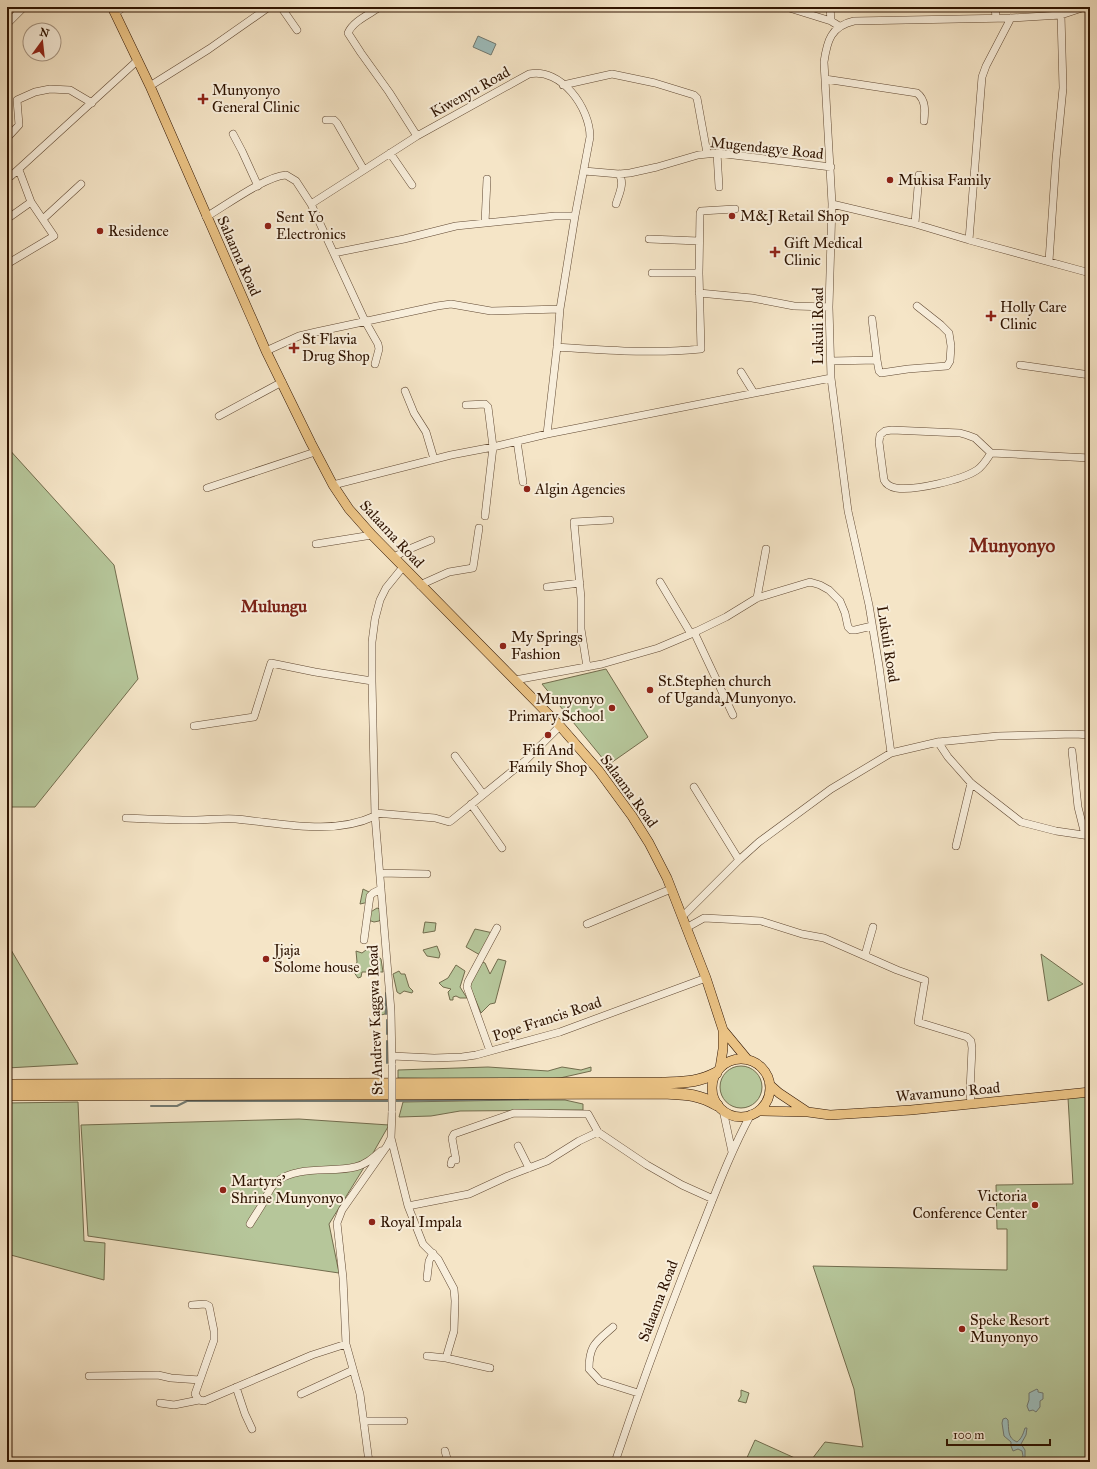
<svg xmlns="http://www.w3.org/2000/svg" width="1097" height="1469" font-family="'IM FELL Great Primer',serif">
  <style>
    .green { fill: #b6c69a; stroke: #726c4d }
    .water { fill: #9dbdbc; stroke: #717971 }
    .lines { fill: none; stroke-linecap: round; stroke-linejoin: round }
    .stream { stroke: #717971; stroke-width: 2 }
    .minor-casing { stroke: #604832; stroke-width: 8 }
    .major-casing { stroke: #2e1300; stroke-width: 10 }
    .highway-casing { stroke: #2e1300; stroke-width: 12 }
    .minor { stroke: #f8eedb; stroke-width: 7 }
    .major { stroke: #eac284; stroke-width: 9 }
    .highway { stroke: #eac284; stroke-width: 11 }
    .minor-bridge-casing { stroke: #604832; stroke-width: 8; stroke-linecap: butt }
    .minor-bridge { stroke: #f8eedb; stroke-width: 7 }
    .poi-dot { fill: #8f2418; stroke: #f8eedb; stroke-width: 1.5 }
    .labels { text-anchor: middle; stroke-width: 4; stroke-linejoin: round; paint-order: stroke }
    .poi-label { font-size: 15px; fill: #2e1300; stroke: #f8eedb; text-anchor: start }
    .street-label { font-size: 15px; fill: #2e1300; stroke: #f8eedb }
    .quarter-label { font-size: 17px; font-weight: bold; fill: #7a1f14; stroke: #f8eedb }
    .district-label { font-size: 19px; font-weight: bold; fill: #7a1f14; stroke: #f8eedb }
  </style>
  <rect width="100%" height="100%" fill="#f5e5c7"/>
  <filter id="stains"><feTurbulence type="fractalNoise" baseFrequency=".005" numOctaves="4"/><feColorMatrix values="0 0 0 0 .2 0 0 0 0 .09 0 0 0 0 .02 0 0 0 .5 -.17"/></filter>
  <radialGradient id="worn" r=".72"><stop offset=".6" stop-color="#630" stop-opacity="0"/><stop offset="1" stop-color="#630" stop-opacity=".3"/></radialGradient>
  <!-- green -->
  <path class="green" d="M7,447L114,565L138,679L35,807H7Z
    M606,669L648,737L608,765L542,684Z
    M363,889L369,892V902L360,904Z
    M377,908L383,910L384,917L379,921L374,922L368,920L369,913Z
    M425,922L436,923L435,931L423,933Z
    M475,929L493,933L480,955L466,947Z
    M7,943L78,1064L7,1068Z
    M437,946L440,954L439,958L427,956L423,950Z
    M370,947L381,959L383,972H362L361,977L358,978L353,971L357,962L356,951L362,953Z
    M1041,954L1083,984L1048,1001Z
    M498,959L506,961L495,1003L490,1004L481,1013L468,982L480,961L485,963L490,974Z
    M456,965L465,971L460,987L467,998H460L456,996L453,997V1000H450L448,992L451,989L443,987L439,983L448,978Z
    M399,971L401,974H405L409,987L413,991L412,993L404,991L400,994L397,992L393,974Z
    M384,1004H386L385,1014L381,1015L375,1011L377,1006Z
    M720 1087a21 21 0 1 1 42 0a21 21 0 1 1-42 0Z
    M488,1067L548,1071L562,1067L581,1070L591,1067V1071L560,1078L531,1080L398,1078V1070Z
    M1090,1096V1462H745L755,1440L797,1459H812L825,1442L863,1447L854,1389L813,1266L1007,1270V1229H997L996,1185L1073,1184L1068,1098Z
    M518,1100H565L583,1104V1110L460,1111L431,1116L399,1117L403,1102Z
    M78,1102L84,1241L105,1243L104,1280L7,1254V1103Z
    M299,1119L389,1125L373,1153L329,1224L339,1273L88,1236L81,1125Z
    M741,1390L749,1393L746,1403L738,1401L741,1396Z"/>
  <!-- water -->
  <path class="water" d="M478,36L496,44L491,55L473,47Z
    M1037,1389L1038,1390V1392L1043,1393V1399L1040,1401V1407L1036,1412L1033,1410L1029,1411L1027,1406L1029,1400V1393Z
    M1006,1418L1008,1420C1009,1429 1007,1438 1017,1442C1022,1438 1023,1434 1025,1428H1027L1026,1435L1021,1444L1025,1450V1462H1020L1023,1456L1022,1451L1018,1449L1013,1451L1011,1446V1442L1004,1436L1002,1423L1003,1419Z"/>
  <g class="lines">
    <!-- stream -->
    <path class="stream" d="M386,993V1014
      M387,1020V1034
      M387,1041V1063
      M394,1101L528,1099
      M151,1106H177L187,1101H390"/>
    <!-- minor casing -->
    <g class="minor-casing">
      <path id="minor" d="M281,7L297,30
        M380,7C370,14 353,21 348,33L361,53L389,92L417,136
        M786,7L831,21L839,26
        M830,7L831,21
        M995,7L996,18
        M115,13L124,7
        M7,24L24,7
        M825,79L917,93C926,100 925,111 924,121
        M563,85L612,74L655,83L694,95L697,98L707,153
        M150,86L209,49L269,7
        M326,120H334L337,123L364,170
        M233,134L242,151L258,186
        M7,138L19,125L17,100L35,92L50,89L70,90L92,103
        M390,153L412,185
        M717,153L719,187
        M584,171L619,174L630,173L657,167L698,155L717,153L831,167
        M11,176L138,60
        M311,204L417,136L529,74C561,67 590,108 590,137L575,216L560,309L557,347L547,434
        M616,204C619,194 625,183 619,174
        M832,204L912,223L969,240L1090,273
        M206,217C225,206 266,176 286,175L296,181L311,204L365,321L378,344L379,349L375,364
        M7,219L31,202
        M43,219L81,184
        M485,223L487,179
        M915,223L919,175
        M649,239L699,241
        M969,240L982,77L986,66L1011,18
        M334,253L404,239L456,226L555,216H575
        M1049,261L1056,159L1063,88L1061,15
        M7,264L54,236L31,202L19,170
        M652,273H699
        M699,293L752,298L794,306L829,307
        M872,319L877,360
        M557,347C605,350 653,354 701,349L699,273L700,213L701,211L735,209
        M266,351L299,336L316,332L437,306L451,304L491,311L560,309
        M831,361L877,360L879,371L881,373L908,369L947,366L950,361L951,346L949,333L941,325L917,306
        M1020,365L1090,375
        M741,372L754,393
        M405,391L414,413L426,432L434,459
        M466,405L485,404L488,407L493,447L485,516
        M219,416L282,382
        M517,441L523,482
        M991,453C987,459 983,466 977,470C962,480 914,491 896,488C890,487 886,484 884,480L879,442L880,435L885,431L892,430L960,433L967,435L975,438L991,453L1090,458
        M333,485L451,455L493,447L547,434L831,378
        M207,488L315,452
        M316,544L372,535
        M394,557L407,550L431,540
        M660,582L691,634
        M420,585L449,572L473,568L479,528
        M547,587L580,583
        M757,598L766,549
        M694,632L733,715
        M587,667L581,629V598L574,522L610,520
        M515,680L602,664L658,648L691,634L726,617L757,598L810,582L820,585L829,590L840,601L845,613L848,627L851,630H855L872,626
        M194,726L254,717L271,663L315,672L372,681
        M938,742L948,757L971,783L1021,822L1056,831L1090,836
        M1072,751L1078,807L1085,835
        M891,753L879,666L869,605L848,511L831,378L829,307L832,204L824,62C827,41 831,26 854,21L1011,18L1061,15L1085,7
        M455,756L483,794
        M694,787L739,860
        M471,804L502,848
        M375,813L435,818L449,822L452,820L526,760L560,726
        M126,818C149,819 173,820 196,820C210,820 222,818 236,819C281,823 332,836 375,816
        M956,846L971,783
        M380,873L427,874
        M682,917L739,860L759,842L831,789L891,753L938,742L998,736L1075,734L1090,735
        M587,924L671,889
        M686,928L704,918L761,921L802,934L824,938L897,970L925,980L918,1022L967,1037L971,1041L972,1048L970,1091L971,1104
        M364,940L370,896L373,893L381,889
        M865,955L873,927
        M490,1051L467,987L468,982L497,928
        M392,1056L434,1058L462,1057L476,1055L560,1032L706,978
        M392,1065L391,1011L375,816L372,681V642L375,619L380,600L386,588L403,567
        M723,1110L732,1152
        M391,1138L408,1206L469,1194L508,1176L547,1161L579,1141L598,1132
        M518,1146L529,1168
        M451,1164L452,1160H456L452,1138L454,1134L514,1113L588,1114L598,1132L647,1165L682,1185L713,1199
        M408,1206L423,1244L438,1259L454,1289L455,1301L454,1331L446,1358
        M250,1224C254,1217 259,1210 263,1203C267,1196 270,1187 276,1182C297,1165 331,1173 355,1167C365,1165 373,1158 381,1151
        M427,1278L429,1261L433,1253
        M192,1305L205,1304L209,1306L214,1331V1340L195,1394L199,1400L204,1401L312,1355L346,1344
        M613,1327C596,1342 589,1345 589,1369L600,1381L638,1393
        M427,1356L446,1358L490,1368
        M89,1376L158,1375L171,1378L200,1380
        M236,1387L245,1414L252,1429
        M301,1394L353,1370
        M160,1403L174,1405L199,1400
        M364,1421H404
        M445,1451L448,1462
        M369,1462L360,1394L346,1344L343,1278L337,1223L342,1210L387,1146L391,1138L392,1111
        M615,1462C641,1385 669,1309 699,1234C715,1194 730,1153 751,1114"/>
    </g>
    <!-- major casing -->
    <g class="major-casing">
      <path id="major" d="M112,7L150,86L266,351L311,443L333,485L349,509L372,535L560,726L599,771L632,816L649,843L667,878L706,978L723,1030V1049L720,1068
        M723,1030L747,1059
        M712 1088a29 29 0 1 1 58 0a29 29 0 1 1-58 0Z
        M770,1085L779,1093L806,1111
        M759,1111L808,1112L830,1115L911,1110L1090,1092"/>
    </g>
    <!-- highway casing -->
    <g class="highway-casing">
      <path id="highway" d="M7,1085L662,1083C683,1082 697,1083 716,1073
        M7,1095L664,1093C685,1094 699,1094 717,1105"/>
    </g>
    <!-- minor -->
    <use href="#minor" class="minor"/>
    <!-- major -->
    <use href="#major" class="major"/>
    <!-- highway -->
    <use href="#highway" class="highway"/>
    <!-- minor-bridge casing -->
    <g class="minor-bridge-casing">
      <path id="minor-bridge" d="M392,1065V1111"/>
    </g>
    <!-- minor-bridge -->
    <use href="#minor-bridge" class="minor-bridge"/>
  </g>
  <!-- markers -->
  <g class="poi-dot">
    <path d="M201 93h4v4h4v4h-4v4h-4v-4h-4v-4h4z"/>
    <circle cx="890" cy="180" r="4"/>
    <circle cx="732" cy="216" r="4"/>
    <circle cx="268" cy="226" r="4"/>
    <circle cx="100" cy="231" r="4"/>
    <path d="M773 246h4v4h4v4h-4v4h-4v-4h-4v-4h4z"/>
    <path d="M989 310h4v4h4v4h-4v4h-4v-4h-4v-4h4z"/>
    <path d="M292 342h4v4h4v4h-4v4h-4v-4h-4v-4h4z"/>
    <circle cx="527" cy="489" r="4"/>
    <circle cx="503" cy="646" r="4"/>
    <circle cx="650" cy="690" r="4"/>
    <circle cx="612" cy="708" r="4"/>
    <circle cx="548" cy="735" r="4"/>
    <circle cx="266" cy="959" r="4"/>
    <circle cx="223" cy="1190" r="4"/>
    <circle cx="1035" cy="1205" r="4"/>
    <circle cx="372" cy="1222" r="4"/>
    <circle cx="962" cy="1329" r="4"/>
  </g>
  <g class="labels">
    <!-- poi labels -->
    <g class="poi-label">
      <text x="212" y="95">Munyonyo<tspan x="212" dy="17">General Clinic</tspan></text>
      <text x="898" y="185">Mukisa Family</text>
      <text x="740" y="221">M&amp;J Retail Shop</text>
      <text x="276" y="222">Sent Yo<tspan x="276" dy="17">Electronics</tspan></text>
      <text x="108" y="236">Residence</text>
      <text x="784" y="248">Gift Medical<tspan x="784" dy="17">Clinic</tspan></text>
      <text x="1000" y="312">Holly Care<tspan x="1000" dy="17">Clinic</tspan></text>
      <text x="302" y="344">St Flavia<tspan x="302" dy="17">Drug Shop</tspan></text>
      <text x="535" y="494">Algin Agencies</text>
      <text x="511" y="642">My Springs<tspan x="511" dy="17">Fashion</tspan></text>
      <text x="658" y="686">St.Stephen church<tspan x="658" dy="17">of Uganda,Munyonyo.</tspan></text>
      <text x="604" y="704" text-anchor="end">Munyonyo<tspan x="604" dy="17">Primary School</tspan></text>
      <text x="548" y="755" text-anchor="middle">Fifi And<tspan x="548" dy="17">Family Shop</tspan></text>
      <text x="274" y="955">Jjaja<tspan x="274" dy="17">Solome house</tspan></text>
      <text x="231" y="1186">Martyrs'<tspan x="231" dy="17">Shrine Munyonyo</tspan></text>
      <text x="1027" y="1201" text-anchor="end">Victoria<tspan x="1027" dy="17">Conference Center</tspan></text>
      <text x="380" y="1227">Royal Impala</text>
      <text x="970" y="1325">Speke Resort<tspan x="970" dy="17">Munyonyo</tspan></text>
    </g>
    <!-- street labels -->
    <g class="street-label">
      <text transform="translate(470 92) rotate(-29)" y="5">Kiwenyu Road</text>
      <text transform="translate(767 148) rotate(6)" y="5">Mugendagye Road</text>
      <text transform="translate(239 256) rotate(66)" y="5">Salaama Road</text>
      <text transform="translate(818 326) rotate(-90)" y="5">Lukuli Road</text>
      <text transform="translate(392 534) rotate(47)" y="5">Salaama Road</text>
      <text transform="translate(888 644) rotate(81)" y="5">Lukuli Road</text>
      <text transform="translate(629 791) rotate(54)" y="5">Salaama Road</text>
      <text transform="translate(547 1019) rotate(-18)" y="5">Pope Francis Road</text>
      <text transform="translate(375 1020) rotate(-92)" y="5">St Andrew Kaggwa Road</text>
      <text transform="translate(948 1092) rotate(-5)" y="5">Wavamuno Road</text>
      <text transform="translate(658 1301) rotate(-69)" y="5">Salaama Road</text>
    </g>
    <!-- quarter labels -->
    <g class="quarter-label">
      <text x="274" y="612">Mulungu</text>
    </g>
    <!-- district labels -->
    <g class="district-label">
      <text x="1012" y="552">Munyonyo</text>
    </g>
  </g>
  <!-- margin -->
  <rect width="1097" height="1469" fill="none" stroke="#f5e5c7" stroke-width="24"/>
  <rect x="8" y="8" width="1081" height="1453" fill="none" stroke="#2e1300" stroke-width="2"/>
  <rect x="12" y="12" width="1073" height="1445" fill="none" stroke="#2e1300"/>
  <!-- north arrow -->
  <g transform="translate(42 42) rotate(15)"><circle r="19" fill="#f8eedb" stroke="#a79683"/>
  <path d="M0-3L7 15L0 10L-7 15Z" fill="#8f2418"/>
  <text y="-6" font-size="11" font-weight="bold" text-anchor="middle" fill="#2e1300">N</text>
  </g>
  <!-- scale -->
  <path d="M947 1439v6h103v-6" fill="none" stroke="#2e1300" stroke-width="2"/>
  <text x="953" y="1439" font-size="12" fill="#2e1300" stroke="#f8eedb" stroke-width="3" paint-order="stroke">100 m</text>
  <rect width="100%" height="100%" filter="url(#stains)"/>
  <rect width="100%" height="100%" fill="url(#worn)"/>
</svg>
